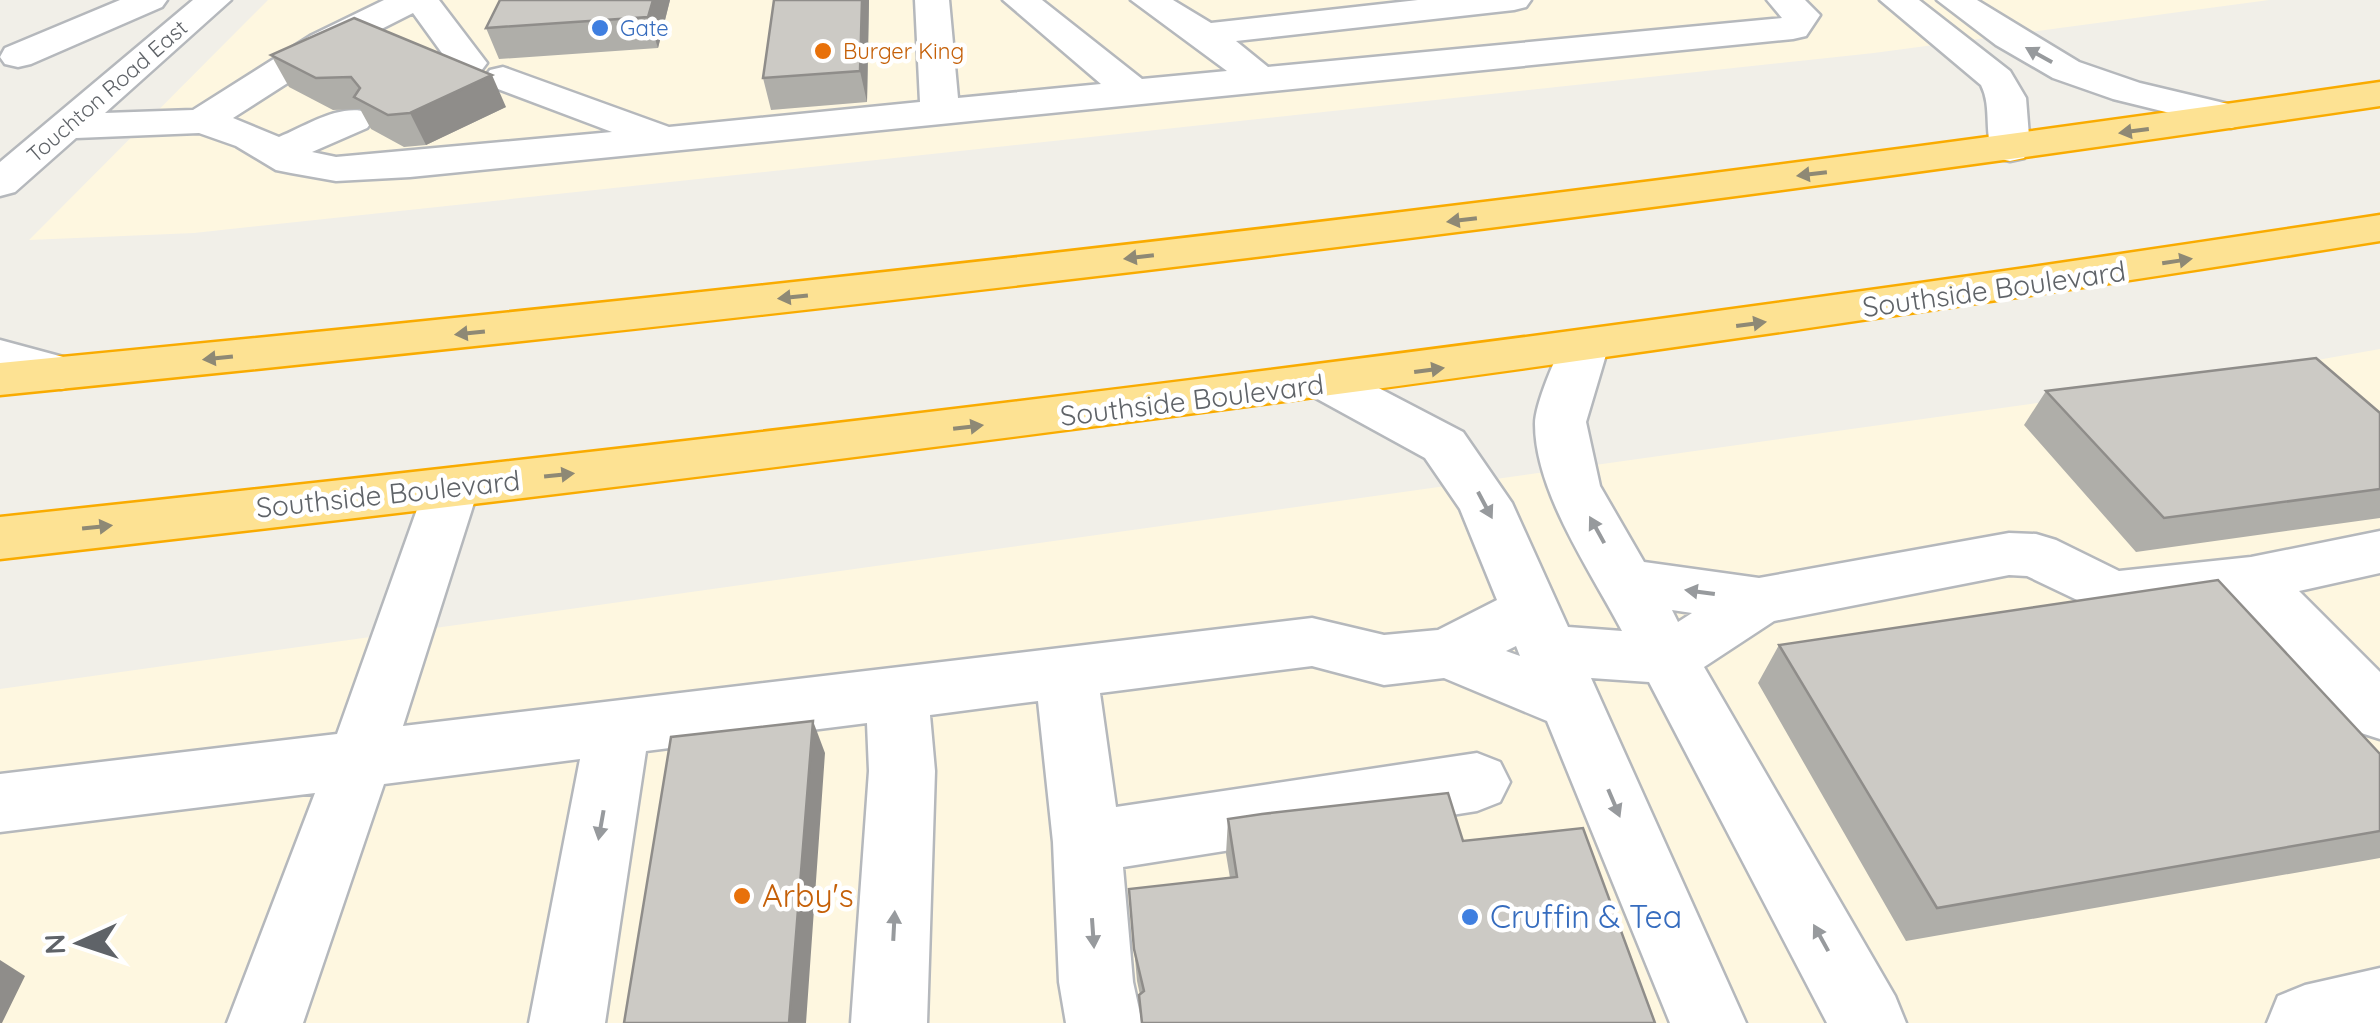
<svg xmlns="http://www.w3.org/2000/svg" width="2380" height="1023" font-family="Quicksand,sans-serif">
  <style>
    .commercial { fill: #fef7e0 }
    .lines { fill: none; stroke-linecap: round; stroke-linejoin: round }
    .minor-casing { stroke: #b5b8bc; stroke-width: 5 }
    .highway-casing { stroke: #f9ab00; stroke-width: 5 }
    .minor { fill: #fff; fill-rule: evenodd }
    .highway { fill: #fde293; fill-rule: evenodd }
    .wall { fill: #afaea9 }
    .shaded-wall { fill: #8f8d8a }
    .building { fill: #cccac5; stroke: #8f8d8a; stroke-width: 2.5 }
    .oneway { fill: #979a9d }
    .oneway2 { fill: #8e8975 }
    .shop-dot { fill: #3f7fe0; stroke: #fff; stroke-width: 4 }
    .food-dot { fill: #e8710a; stroke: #fff; stroke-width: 4 }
    .labels { text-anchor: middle; stroke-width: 9; stroke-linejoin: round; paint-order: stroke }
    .far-shop-label { font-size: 22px; fill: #366cbe; stroke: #fff; text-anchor: start }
    .far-food-label { font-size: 22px; fill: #c56008; stroke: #fff; text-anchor: start }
    .far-street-label { font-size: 22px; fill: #5f6368; stroke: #fff }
    .street-label { font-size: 28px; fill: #5f6368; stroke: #fff }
    .near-food-label { font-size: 32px; fill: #c56008; stroke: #fff; text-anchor: start }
    .near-shop-label { font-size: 32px; fill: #366cbe; stroke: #fff; text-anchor: start }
  </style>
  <rect width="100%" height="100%" fill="#f1efe8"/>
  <!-- commercial -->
  <path class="commercial" d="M268,0H2269L1874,53L194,233L29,240Z
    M2380,349V1023H0V689L2208,379Z"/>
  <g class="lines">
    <!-- minor casing -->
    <g class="minor-casing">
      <path id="minor" d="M120,0H167L162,7L31,64L18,67L5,64L0,57L5,48Z
        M193,0H231L105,113L193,110L310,36L384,0H439L487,63L481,71L468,74L455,71L413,13L336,52L233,118L279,137C306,126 338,104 367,112L373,120L367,128L312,152L336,157L612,132L490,86L484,78L490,70L503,67L669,127L920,102L915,0H949L958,98L1101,84L1003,0H1042L1142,79L1227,71L1131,0H1173L1211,23L1418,0H1531L1526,7L1514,10L1236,41L1268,67L1782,18L1767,0H1805L1820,15L1806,36L1793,39L410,177L336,181L291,173L276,170L236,146L199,133L76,138L15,192L0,196V162Z
        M1880,0H1919L2010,71L2026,98L2030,149L2024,158L2010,161L1996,158C1982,137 1993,108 1981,85Z
        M1937,0H1977L2079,62L2140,83L2245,108L2251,116L2245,124L2231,128L2113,99L2053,78L1996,45Z
        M1584,332L1601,337L1608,348L1586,422L1600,486L1644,562L1759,578L2009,533L2036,534L2056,540L2119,571L2251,557L2380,531V573L2299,591L2380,672V739L2358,732L2238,603L2113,617L2027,576L2009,575L1774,621L1704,667L1895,996L1906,1023H1827L1649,682L1591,678L1746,1023H1670L1547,721L1444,678L1384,685L1312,666L1100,693L1116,807L1477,753L1500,762L1510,782L1500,802L1477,811L1123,867L1133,982L1142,1023H1066L1059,982L1053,842L1038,701L930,715L935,771L927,1023H851L869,771L867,723L646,751L605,1023H529L580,759L384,784L303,1023H227L315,793L0,832V774L337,734L425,487L433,473L452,468L471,473L479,487L403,726L1312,618L1384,635L1438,630L1497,600L1460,509L1425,458L1312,396L1305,384L1312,372L1330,367L1348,372L1463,432L1512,503L1568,627L1622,631C1591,572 1535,492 1535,424C1535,405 1556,354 1567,337ZM1672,610L1692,613L1678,622ZM1516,646L1520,656L1506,651Z
        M0,340L78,361L86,373L78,385L61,389L0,372Z
        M2380,968V1023H2267L2278,996L2305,985Z"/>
    </g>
    <!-- highway casing -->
    <g class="highway-casing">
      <path id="highway" d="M2380,82V106C1589,223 796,316 0,395V363C796,287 1589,197 2380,82Z
        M2380,215V241C1589,367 796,469 0,559V517C796,432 1589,337 2380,215Z"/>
    </g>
    <!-- minor -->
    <use href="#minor" class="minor"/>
    <!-- highway -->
    <use href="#highway" class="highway"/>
  </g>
  <!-- wall -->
  <path class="wall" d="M670,0L658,48L499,59L486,28Z
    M869,0L867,102L771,110L763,78Z
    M271,55L506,107L426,145L404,147L371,129L360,109L333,110L289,87Z
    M2046,391L2380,413V518L2136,552L2024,425Z
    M1779,645L2380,754V858L1906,941L1758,683Z
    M1228,819L1463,841L1655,1023H1141L1140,995L1137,981L1129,889L1230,878L1226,854Z"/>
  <!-- shaded-wall -->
  <path class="shaded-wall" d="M653,0H670L658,48L648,17Z
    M862,0H869L867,102L860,71Z
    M492,75L506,107L426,145L410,113Z
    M813,721L825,753L806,1023H789Z
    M0,960L25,976L2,1023H0Z"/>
  <!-- building -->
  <path class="building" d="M500,0H653L648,17L486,28Z
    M774,0H862L860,71L763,78Z
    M354,18L492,75L410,113L388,115L354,97L360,88L351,77L316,78L271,55Z
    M2316,358L2380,413V489L2164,518L2046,391Z
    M2218,580L2380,754V831L1937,908L1779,645Z
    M813,721L789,1023H624L671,737Z
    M1448,793L1463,841L1583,828L1655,1023H1142L1139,995L1144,991L1134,949L1129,889L1237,877L1228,819L1262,814Z"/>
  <!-- one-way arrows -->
  <defs><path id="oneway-solid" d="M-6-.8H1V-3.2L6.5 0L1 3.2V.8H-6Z" transform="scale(2.5)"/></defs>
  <g class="oneway">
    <use href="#oneway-solid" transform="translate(2039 55) rotate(-151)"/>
    <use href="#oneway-solid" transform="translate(1485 505) rotate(62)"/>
    <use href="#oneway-solid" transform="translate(1597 530) rotate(-119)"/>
    <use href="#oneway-solid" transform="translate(1700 592) rotate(-172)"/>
    <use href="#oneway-solid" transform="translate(1614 803) rotate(67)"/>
    <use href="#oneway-solid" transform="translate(601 825) rotate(100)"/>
    <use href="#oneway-solid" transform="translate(894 926) rotate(-87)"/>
    <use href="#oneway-solid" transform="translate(1093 933) rotate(86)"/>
    <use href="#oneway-solid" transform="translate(1821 938) rotate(-119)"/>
  </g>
  <g class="oneway2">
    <use href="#oneway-solid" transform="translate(2134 131) rotate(172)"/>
    <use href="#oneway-solid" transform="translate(1812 174) rotate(173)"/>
    <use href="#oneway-solid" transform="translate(1462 220) rotate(173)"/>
    <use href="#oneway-solid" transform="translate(1139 257) rotate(173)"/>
    <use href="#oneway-solid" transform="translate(2177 261) rotate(-9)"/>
    <use href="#oneway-solid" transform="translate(793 297) rotate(174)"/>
    <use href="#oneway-solid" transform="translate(1751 324) rotate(-8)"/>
    <use href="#oneway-solid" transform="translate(470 333) rotate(174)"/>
    <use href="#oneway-solid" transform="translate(218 358) rotate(174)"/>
    <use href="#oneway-solid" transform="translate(1429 370) rotate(-8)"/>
    <use href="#oneway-solid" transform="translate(968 427) rotate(-7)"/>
    <use href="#oneway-solid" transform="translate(559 475) rotate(-6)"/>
    <use href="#oneway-solid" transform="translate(97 527) rotate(-6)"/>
  </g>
  <!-- markers -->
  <g class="shop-dot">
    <circle cx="600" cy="28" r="10"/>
    <circle cx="1470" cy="917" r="10"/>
  </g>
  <g class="food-dot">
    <circle cx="823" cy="51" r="10"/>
    <circle cx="742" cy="896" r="10"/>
  </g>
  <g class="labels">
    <!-- far-shop labels -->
    <g class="far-shop-label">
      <text x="620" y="36">Gate</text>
    </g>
    <!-- far-food labels -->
    <g class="far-food-label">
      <text x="843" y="59">Burger King</text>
    </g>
    <!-- far-street labels -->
    <g class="far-street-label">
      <text transform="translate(107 91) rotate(-41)" y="8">Touchton Road East</text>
    </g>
    <!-- street labels -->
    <g class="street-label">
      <text transform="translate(1994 289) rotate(-8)" y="10">Southside Boulevard</text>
      <text transform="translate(1192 400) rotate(-7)" y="10">Southside Boulevard</text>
      <text transform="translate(388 494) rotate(-6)" y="10">Southside Boulevard</text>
    </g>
    <!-- near-food labels -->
    <g class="near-food-label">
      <text x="762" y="907">Arby's</text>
    </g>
    <!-- near-shop labels -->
    <g class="near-shop-label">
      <text x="1490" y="928">Cruffin &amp; Tea</text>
    </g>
  </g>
  <!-- north arrow -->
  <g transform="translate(80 943) rotate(267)" stroke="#ffffff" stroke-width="8" paint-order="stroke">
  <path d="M0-8L18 38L0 25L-18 38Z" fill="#5f6368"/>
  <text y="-15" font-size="28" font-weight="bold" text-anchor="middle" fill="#5f6368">N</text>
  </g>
</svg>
